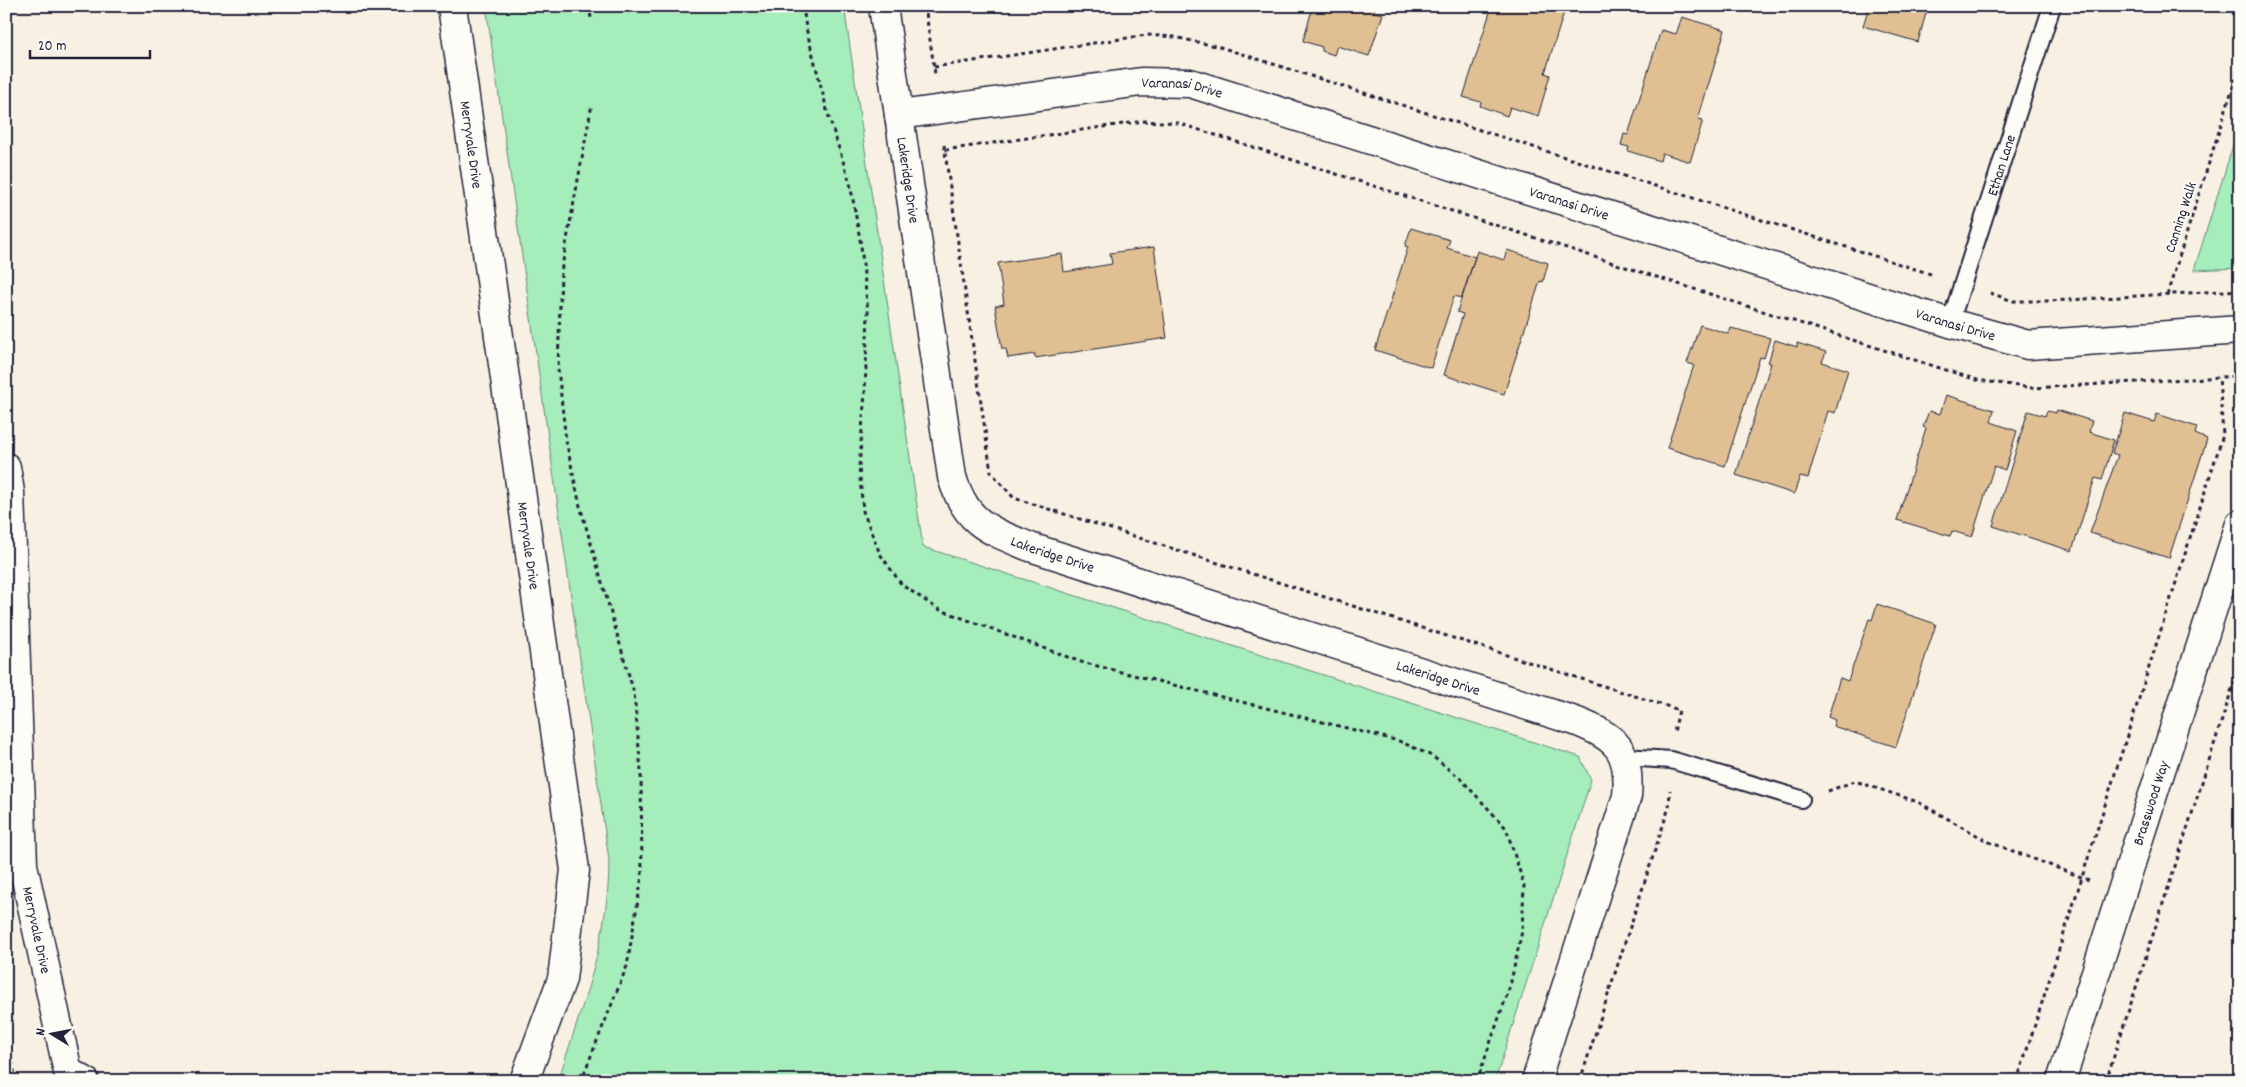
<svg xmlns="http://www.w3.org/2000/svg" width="2246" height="1087" font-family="Dekko,sans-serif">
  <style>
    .green { fill: #a5edba; stroke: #64887a }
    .building { fill: #e0c092; stroke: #22223b }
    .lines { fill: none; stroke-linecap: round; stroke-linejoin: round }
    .lane-casing { stroke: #22223b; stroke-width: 20 }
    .street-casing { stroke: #22223b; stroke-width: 31 }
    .path { stroke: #22223b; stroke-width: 3; stroke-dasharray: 4 4; stroke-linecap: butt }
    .lane { stroke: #fdfcf7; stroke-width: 16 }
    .street { stroke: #fdfcf7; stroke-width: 28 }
    .labels { text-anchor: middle; stroke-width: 4; stroke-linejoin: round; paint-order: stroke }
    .street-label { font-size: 15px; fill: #22223b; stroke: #fdfcf7 }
  </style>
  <rect width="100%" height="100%" fill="#f7f0e3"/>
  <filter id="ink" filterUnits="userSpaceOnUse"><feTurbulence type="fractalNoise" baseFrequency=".02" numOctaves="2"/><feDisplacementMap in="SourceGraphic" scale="10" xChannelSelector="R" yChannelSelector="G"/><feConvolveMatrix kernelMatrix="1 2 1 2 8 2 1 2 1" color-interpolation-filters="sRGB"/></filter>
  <g filter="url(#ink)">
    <!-- green -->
    <path class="green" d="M486,6H844L923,547L1580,757L1591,780L1495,1081H558C582,1006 609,939 609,860Z
      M2240,123V268L2194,270Z"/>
    <!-- building -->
    <path class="building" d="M1313,6H1375L1374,12L1383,14L1369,56L1337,46L1334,55L1322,51V47L1303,41Z
      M1492,6H1566L1545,73L1550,75L1538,116L1510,107L1507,116L1480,106L1481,102L1463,97Z
      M1869,6H1928L1918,42L1863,26Z
      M1682,17L1725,30L1698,119L1703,120L1690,162L1662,153L1660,161L1628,151L1629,147L1621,145L1624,134L1628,135L1661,30L1676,34Z
      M1411,228L1450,240L1447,248L1475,257L1462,298L1454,296L1431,368L1375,350L1408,247L1405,246Z
      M1154,247L1167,338L1035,358V354L1008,358L1006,349H1002L995,306L1004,304L998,263L1062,254L1064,272L1112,264L1110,253Z
      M1507,250L1548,263L1543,282L1540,281L1504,394L1444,375L1463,314L1457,312L1477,251L1504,260Z
      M1700,325L1729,334L1731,328L1770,338L1764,358L1760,357L1725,466L1667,448L1694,365L1687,363Z
      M1775,340L1797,347V343L1826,352L1822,362L1848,370L1835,413L1828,411L1808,478L1800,476L1794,494L1736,475L1771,363H1768Z
      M1946,395L1994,410L1991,422L2017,431L2005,470L1994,466L1972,537L1952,531L1950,536L1897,520L1926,428L1923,427L1929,411L1940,414Z
      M2057,410L2092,421L2089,432L2114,440L2102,480L2095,478L2072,551L1993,526L2028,411L2045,416L2047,411L2056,413Z
      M2125,413L2154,422L2157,414L2197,427L2195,434L2207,439L2169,558L2090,533L2118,455L2112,453Z
      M1877,604L1936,624L1896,747L1833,726L1835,720L1828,717L1840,678L1848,681L1869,619L1872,620Z"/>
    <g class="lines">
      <!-- lane casing -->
      <g class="lane-casing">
        <g id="lane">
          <path id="s1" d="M1950,323L2052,6"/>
          <path d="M1625,757L1671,760L1801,799"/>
        </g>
      </g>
      <!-- street casing -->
      <g class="street-casing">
        <g id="street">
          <path id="s2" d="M452,6L575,870L562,979L524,1081"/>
          <path id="s3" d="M883,6L952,477C966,524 989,530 1030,547L1575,721C1617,737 1631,751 1627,796L1536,1081"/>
          <path id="s4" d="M899,115L1141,82L1190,83L1950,323L2028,345L2240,330"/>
          <path id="s5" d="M6,467L10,492L23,865L68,1072L85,1081"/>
          <path id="s6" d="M2061,1081L2240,524"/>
        </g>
      </g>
      <!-- path -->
      <path class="path" d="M589,6L591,18
        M803,6L806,28L828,114L850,183L861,245L868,312L865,393L859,467L863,511L880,554L902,585L938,609L1081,662L1399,741L1432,756L1460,778L1506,828L1524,885L1522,931L1510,986L1477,1081
        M925,6L935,74
        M934,67L1147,35L1174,37L1220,47L1934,275
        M944,145L991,472L1014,498L1679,710L1674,732
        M945,150L1144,121L1178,123L1977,380L2032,388L2240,376
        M1990,293L2013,301H2050L2240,290
        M2167,295L2240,65
        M1828,791L1855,781L1918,802L1989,842L2089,880
        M6,1030L16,1081
        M581,1081L627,966L642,876L641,771L634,693L580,506L566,441L558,369L561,272L592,104
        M1580,1081L1669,807L1670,790
        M2017,1081L2223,435L2219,377
        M2106,1081L2240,664"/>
      <!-- lane -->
      <use href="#lane" class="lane"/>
      <!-- street -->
      <use href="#street" class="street"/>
    </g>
  </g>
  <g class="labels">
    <!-- street labels -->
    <g class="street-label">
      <text dy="5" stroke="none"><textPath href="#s4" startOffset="286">Varanasi Drive</textPath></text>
      <text dy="5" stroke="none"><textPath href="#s2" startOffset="140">Merryvale Drive</textPath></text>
      <text dy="5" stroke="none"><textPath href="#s1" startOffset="166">Ethan Lane</textPath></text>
      <text dy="5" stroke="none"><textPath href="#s3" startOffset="176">Lakeridge Drive</textPath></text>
      <text dy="5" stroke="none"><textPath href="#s4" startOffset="691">Varanasi Drive</textPath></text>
      <text transform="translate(2180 217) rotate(-72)" y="5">Canning Walk</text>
      <text dy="5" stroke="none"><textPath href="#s4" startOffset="1096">Varanasi Drive</textPath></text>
      <text dy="5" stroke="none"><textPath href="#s2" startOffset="545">Merryvale Drive</textPath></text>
      <text dy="5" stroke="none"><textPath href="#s3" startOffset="610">Lakeridge Drive</textPath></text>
      <text dy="5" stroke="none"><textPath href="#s3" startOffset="1015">Lakeridge Drive</textPath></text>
      <text dy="5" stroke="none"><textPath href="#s6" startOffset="292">Brasswood Way</textPath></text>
      <text dy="5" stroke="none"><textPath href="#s5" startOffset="465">Merryvale Drive</textPath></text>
    </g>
  </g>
  <!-- margin -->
  <rect width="2246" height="1087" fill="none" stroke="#fdfcf7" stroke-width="25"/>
  <rect x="12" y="12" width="2221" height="1062" fill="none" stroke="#22223b" stroke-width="2" filter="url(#ink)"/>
  <!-- north arrow -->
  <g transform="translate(52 1034) rotate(280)" stroke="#fdfcf7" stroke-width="4" paint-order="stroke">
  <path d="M0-4L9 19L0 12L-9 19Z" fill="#22223b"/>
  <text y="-8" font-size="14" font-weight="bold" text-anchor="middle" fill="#22223b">N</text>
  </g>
  <!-- scale -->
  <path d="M30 50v8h120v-8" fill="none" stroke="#22223b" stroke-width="2.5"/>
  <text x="38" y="50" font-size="15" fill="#22223b" stroke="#fdfcf7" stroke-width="4" paint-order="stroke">20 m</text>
</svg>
